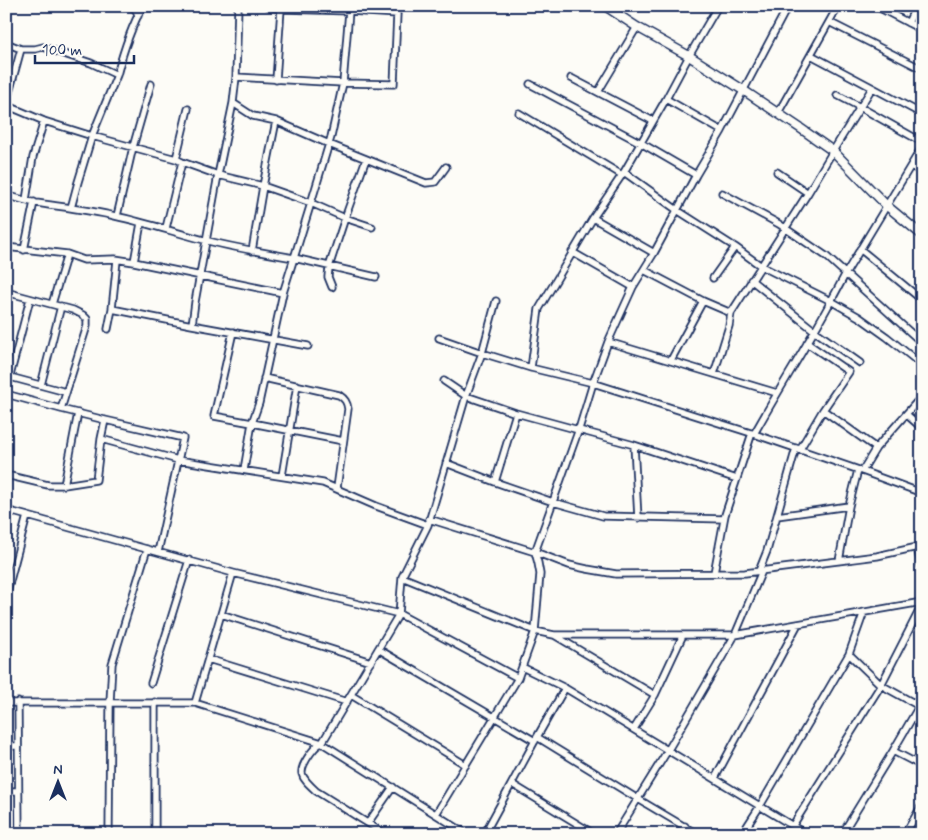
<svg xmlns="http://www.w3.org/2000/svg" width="928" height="840" font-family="Mynerve,sans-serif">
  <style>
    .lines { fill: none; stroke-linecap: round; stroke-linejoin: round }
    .minor-casing { stroke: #1b2f5e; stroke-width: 9 }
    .tertiary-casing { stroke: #1b2f5e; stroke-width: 11 }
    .minor { stroke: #fdfcf7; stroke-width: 5.5 }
    .tertiary { stroke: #fdfcf7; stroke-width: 8 }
  </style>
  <rect width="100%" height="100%" fill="#fdfcf7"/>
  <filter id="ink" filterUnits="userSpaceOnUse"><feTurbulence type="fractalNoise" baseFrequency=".02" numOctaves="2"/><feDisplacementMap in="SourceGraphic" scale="10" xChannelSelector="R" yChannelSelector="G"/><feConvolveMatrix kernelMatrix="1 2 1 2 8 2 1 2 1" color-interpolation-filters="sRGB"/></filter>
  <g filter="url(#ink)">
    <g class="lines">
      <!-- minor casing -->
      <g class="minor-casing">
        <path id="minor" d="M128,6C134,8 137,9 138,16
          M238,6L236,77L343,83L394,84L397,14L349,11L281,9L268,6
          M876,6L922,30
          M829,22L922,69
          M908,23L916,6
          M6,43L21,49L6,104
          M21,49H35L43,47L91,63L117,75C123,52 131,27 143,6
          M811,55L922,114
          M236,77L233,103L253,116L276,121L329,144L426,183L435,182L446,167
          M571,78L653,121
          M276,80L281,9
          M530,84L641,143L696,175
          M598,92L637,27
          M837,95L860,107L922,142
          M666,99L722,131
          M233,103L218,175L263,186L276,121
          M6,105L44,121L92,136L176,159L182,162L218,175L195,302L192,325L112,309
          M519,113L622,175
          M778,113L838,6
          M176,159L188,109
          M911,166L922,172
          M624,172L677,210L735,247L761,266L831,301L846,273L922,147
          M777,172L808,193L833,151L872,88
          M722,193L779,224L826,256L922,343
          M6,195C16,198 26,201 36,203C62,207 89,210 115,216C147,223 177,233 208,241C236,248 265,253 294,258L283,293
          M26,200L33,157L44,121
          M71,208L78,182L92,136L117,75
          M117,216L133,147L151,84
          M593,218L654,253
          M372,227L345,218L311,203L294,258L376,277
          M166,228L182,162
          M6,247L67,254L84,260L115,259L134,262L283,293L259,403L252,423L214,416L233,332
          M860,249L922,300
          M24,250L34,202
          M252,251L263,186L311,203L331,137L343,83L349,11
          M572,252L633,287
          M134,262L141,223
          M644,270L703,301L731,313
          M713,278L735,247
          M751,280L815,331L860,363
          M332,287L328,277L329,267L345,218L366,159
          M6,292L73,310L83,315L87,319V326L61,409L105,420L183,438L158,552
          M52,304L67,254
          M192,325L308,346
          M108,329L112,309L117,260
          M439,338L482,353L531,368L593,383L754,434C779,389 807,346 831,301L859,317L887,337L922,365
          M608,342L777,393
          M671,360L703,301
          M531,368L539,309L593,218L624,172L666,99L689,56L718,6
          M714,374L729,326L731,313L808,193
          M10,377L66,392
          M264,378L339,395C345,399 347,402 348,409L337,488
          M444,381L466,396L516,413L634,445L737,479
          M41,385L61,306
          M6,391L30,299
          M6,394L61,409
          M823,410L876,448L862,471
          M906,414L922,428
          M105,420L101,439L178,460L323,483L376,506L428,525
          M754,434L862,471L922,493
          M634,445L638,518
          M876,448L922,396
          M800,449L823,410L849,372L807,343
          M446,463L495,482L553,502L603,516L724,519
          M244,470L252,423L343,441
          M6,475L48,485H64L78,413
          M282,476L297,385
          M495,482L516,413
          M64,485L96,480L101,439
          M6,510L233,573L399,614L518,678L522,667L565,688L806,834
          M777,516L849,506
          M429,519L535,552L569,565L587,569L616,574L745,573L877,556L922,546
          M917,547L922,570
          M839,561L849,506L858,470
          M759,571L767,551L796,448
          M714,573L725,515L752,433
          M402,577L535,631L554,635H735L922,602
          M6,596L27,516
          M221,614L371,662
          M554,635L655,695
          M378,649L535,741
          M849,654L881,685L921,707
          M208,659L347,702
          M522,667L535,631L540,574L538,563L535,552L579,429L593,383L608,342L633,287L654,253L696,175L722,131L788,6
          M151,683L189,560
          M351,695L466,765
          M18,702L19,834
          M155,702V834
          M6,703H195L233,573
          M195,703L322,743L467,834
          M634,729L655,695L683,635
          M537,737L638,799L697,834
          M6,746H18
          M893,751L922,766
          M715,778L798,624
          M512,784L594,834
          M6,791H18
          M436,814L518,678
          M368,823L393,787
          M793,825L881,685L922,605
          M109,834L110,702L112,664L147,549
          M385,834L316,791C300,776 297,773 310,754C314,749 316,745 322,743L399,614L402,577L428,525L466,396L482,353L496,301
          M484,834L486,831L537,737L565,688
          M616,834L668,750L735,635L762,571
          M680,834L685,826
          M742,834L760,806L849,654L864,612
          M842,834L893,751L922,701
          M905,834L922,805"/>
      </g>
      <!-- tertiary casing -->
      <g class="tertiary-casing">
        <path id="tertiary" d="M605,6L637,27L689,56L743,90L800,128L833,151L887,206L922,235"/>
      </g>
      <!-- minor -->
      <use href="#minor" class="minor"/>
      <!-- tertiary -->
      <use href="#tertiary" class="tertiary"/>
    </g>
  </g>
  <!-- margin -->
  <rect width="928" height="840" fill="none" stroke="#fdfcf7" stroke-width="25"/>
  <rect x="12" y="12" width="903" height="815" fill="none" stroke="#1b2f5e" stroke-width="2" filter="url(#ink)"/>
  <!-- north arrow -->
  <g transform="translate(58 782)" stroke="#fdfcf7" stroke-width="4" paint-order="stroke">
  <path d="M0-4L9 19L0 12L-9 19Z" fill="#1b2f5e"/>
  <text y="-8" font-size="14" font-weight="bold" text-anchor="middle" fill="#1b2f5e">N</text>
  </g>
  <!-- scale -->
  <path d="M35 55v8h99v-8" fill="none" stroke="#1b2f5e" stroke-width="2.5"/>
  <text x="42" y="55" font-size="15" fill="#1b2f5e" stroke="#fdfcf7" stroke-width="4" paint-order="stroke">100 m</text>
</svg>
